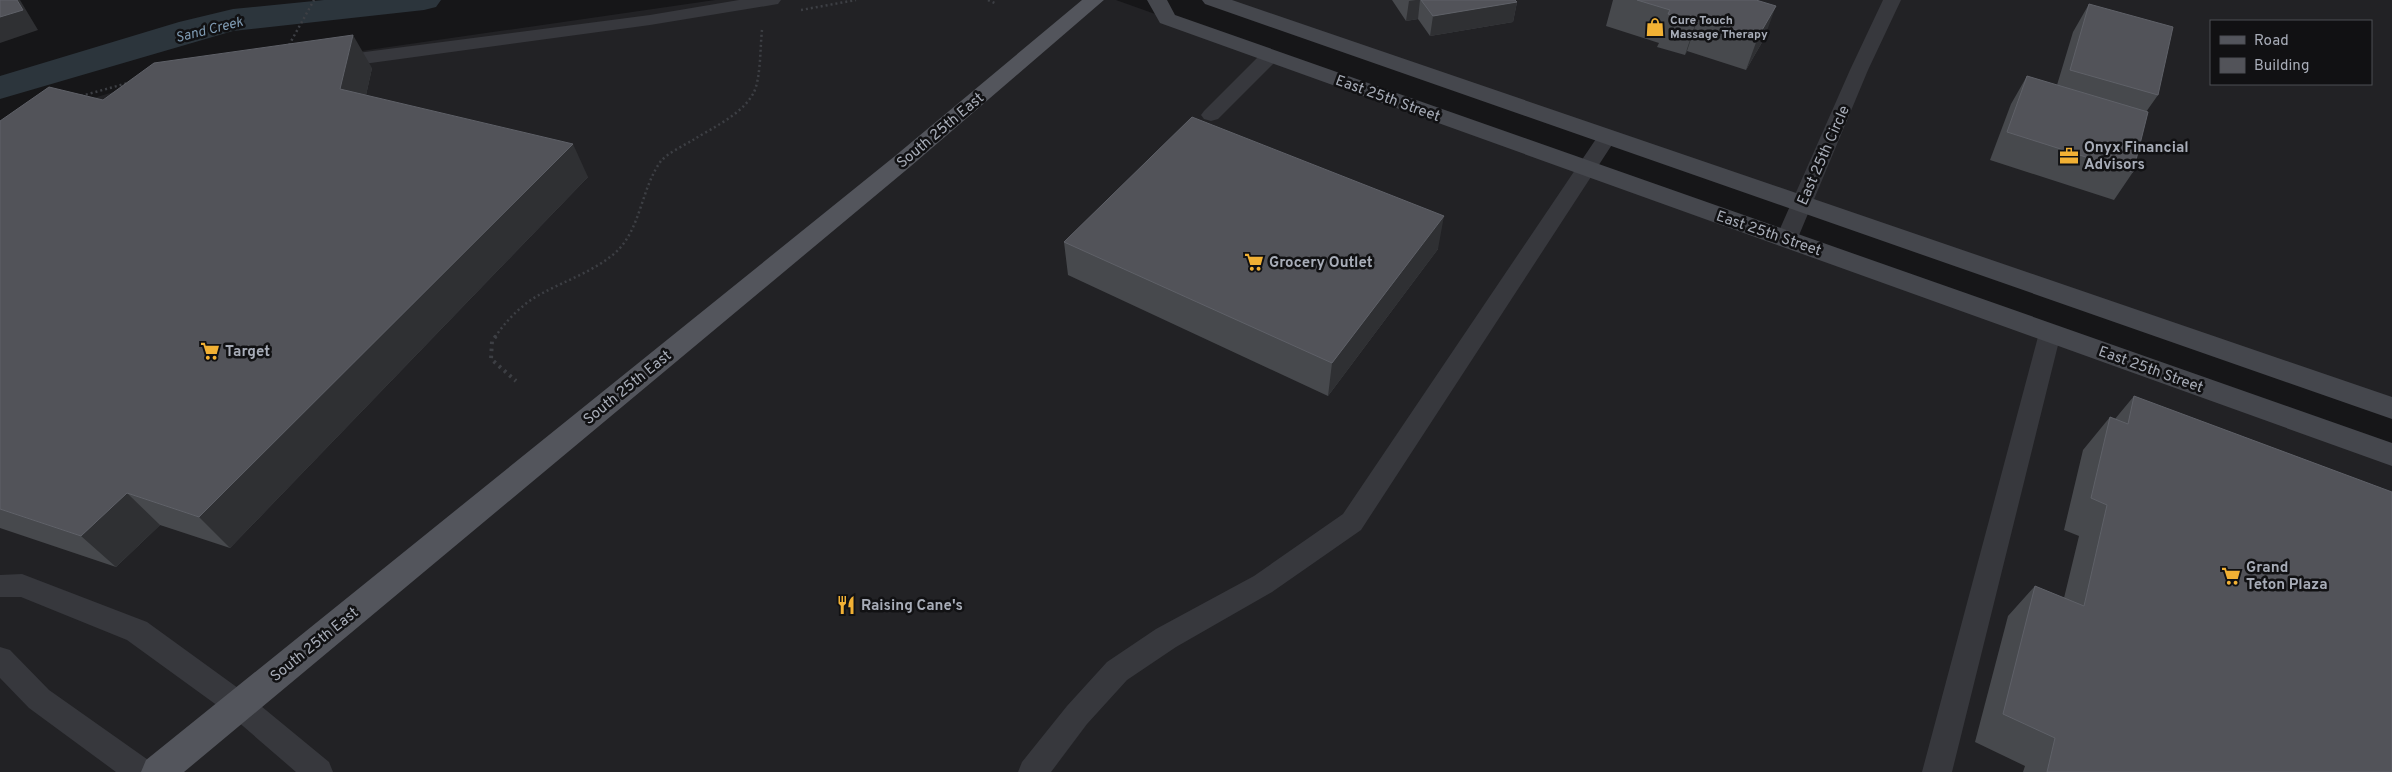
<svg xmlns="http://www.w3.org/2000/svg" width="2392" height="772" font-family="Overpass,sans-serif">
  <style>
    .built { fill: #222225; fill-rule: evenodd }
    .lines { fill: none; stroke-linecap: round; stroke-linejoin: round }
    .canal { fill: #2c353c; fill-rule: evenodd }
    .path-far1 { stroke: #3d3f44; stroke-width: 2.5; stroke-dasharray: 2 3; stroke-linecap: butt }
    .path { stroke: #3d3f44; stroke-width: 4; stroke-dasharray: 2.5 4.5; stroke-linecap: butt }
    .lane { fill: #37383d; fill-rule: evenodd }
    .secondary { fill: #45474d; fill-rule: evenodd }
    .primary { fill: #53555c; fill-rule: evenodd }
    .wall { fill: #47494d }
    .shaded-wall { fill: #2f3033 }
    .building { fill: #525359; stroke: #5f6168 }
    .labels { text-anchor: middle; stroke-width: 5; stroke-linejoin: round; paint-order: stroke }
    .far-poi-label { font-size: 12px; font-weight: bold; fill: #a8adb8; stroke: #111113; text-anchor: start }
    .far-water-label { font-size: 14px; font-style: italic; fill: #7f9bb3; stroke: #111113 }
    .street-label { font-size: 15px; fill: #a8adb8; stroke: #111113 }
    .poi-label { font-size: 15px; font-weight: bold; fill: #a8adb8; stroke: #111113; text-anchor: start }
  </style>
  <rect width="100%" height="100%" fill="#161618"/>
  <!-- built -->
  <path class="built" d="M715,0H1093L167,772H0V126L147,82Z
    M1104,0H1116L2392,455V772H180Z
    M1212,0H2392V409ZM2211,21H2371V84H2211Z"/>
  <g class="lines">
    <!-- canal -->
    <path class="canal" d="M324,0H441L436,7L424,10L233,31L0,99V76L179,22L233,9Z"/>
    <!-- path-far1 -->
    <path class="path-far1" d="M988,0L997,4
      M801,10L856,0
      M289,45L314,0
      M81,96L128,83
      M495,337C506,321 521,305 539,295C564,281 593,272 615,253C641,230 641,188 661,161C668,153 683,146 693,140C712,128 741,115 753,94C761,80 760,47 762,30"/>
    <!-- path -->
    <path class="path" d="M496,336L492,341L491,359L516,381"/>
    <!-- lane -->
    <path class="lane" d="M739,0H781L778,4L772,5L650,25L334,68L327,66L325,62L327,58L334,56L650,15Z
      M1883,0H1901L1868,70L1797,240L1794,245L1786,247L1778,245L1775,240L1850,70Z
      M1270,50L1277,52L1279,56L1277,60L1218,119L1211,121L1204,119L1201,115L1204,111L1263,52Z
      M1607,131L1614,133L1617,137L1361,530L1272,592L1176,647L1127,680L1087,724L1051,772H1018L1022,762L1067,706L1107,662L1156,629L1254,576L1343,514L1600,133Z
      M2050,325L2058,327L2061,333L1952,772H1922L2039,333L2042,327Z
      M22,574L147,622L249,696L329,762L333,772H296L229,714L127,640L21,597H0V575Z
      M0,647L10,650L49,690L151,762L155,772H116L29,708L0,678Z"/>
    <!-- secondary -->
    <path class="secondary" d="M1147,0H1167L1175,15L2392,443V466L1160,23Z
      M1202,0H1232L2392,397V419L1205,4Z"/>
    <!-- primary -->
    <path class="primary" d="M1082,0H1104L911,166L184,772H141L146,760L895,156Z"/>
  </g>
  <!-- wall -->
  <path class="wall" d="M1392,0H1515L1517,2L1513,22L1430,36L1418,19L1406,21Z
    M1613,0H1756L1764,39L1746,70L1687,51L1685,55L1657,47L1659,43L1606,26Z
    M2089,4L2158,95L2146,112L2133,172L2114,200L1990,160L2011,104L2027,76L2057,85L2073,32Z
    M372,68L366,95L588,177L230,548L160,525L116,567L0,528V121L103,100Z
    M1064,242L1438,249L1328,396L1068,275Z
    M2134,396L2392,772H2023L2025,766L1975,742L2008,616L2035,586L2064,598L2079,536L2064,530L2083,450L2110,417L2115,419Z"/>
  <!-- shaded-wall -->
  <path class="shaded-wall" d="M17,0H20L38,30L0,43V17Z
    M1416,0H1420L1418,19L1406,21L1409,1Z
    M1517,2L1513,22L1430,36L1433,16Z
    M1776,6L1764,39L1746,70L1758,37Z
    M1698,18L1687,51L1685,55L1696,22Z
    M353,35L372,68L360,123L340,89Z
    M573,144L588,177L230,548L199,517Z
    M1444,216L1438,249L1328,396L1332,363Z
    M127,493L160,525L116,567L81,536Z"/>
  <!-- building -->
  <path class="building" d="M0,0H17L23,10L0,17Z
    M1421,0H1515L1517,2L1433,16Z
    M1637,0H1756L1776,6L1758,37L1698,18L1696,22L1668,14L1670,10Z
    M2089,4L2173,27L2158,95L2070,70Z
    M353,35L340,89L573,144L199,517L127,493L81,536L0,509V121L49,87L103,100L154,63Z
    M2027,76L2148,112L2133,172L2007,132Z
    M1192,117L1444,216L1332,363L1064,242Z
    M2134,396L2392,492V772H2047L2055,738L2003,714L2035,586L2084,606L2107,505L2091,498L2110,417L2128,424Z"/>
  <!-- icons -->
  <defs>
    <g id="shop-bare" transform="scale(1.5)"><path d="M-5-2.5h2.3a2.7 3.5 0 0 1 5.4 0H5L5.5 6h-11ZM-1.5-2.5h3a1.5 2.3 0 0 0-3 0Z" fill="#f2b134" stroke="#111113" stroke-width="2.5" paint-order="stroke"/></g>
    <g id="office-bare" transform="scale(1.5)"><path d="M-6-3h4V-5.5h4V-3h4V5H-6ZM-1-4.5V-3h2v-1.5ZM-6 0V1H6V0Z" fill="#f2b134" stroke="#111113" stroke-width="2.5" paint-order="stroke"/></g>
    <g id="supermarket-bare" transform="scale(1.5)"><path d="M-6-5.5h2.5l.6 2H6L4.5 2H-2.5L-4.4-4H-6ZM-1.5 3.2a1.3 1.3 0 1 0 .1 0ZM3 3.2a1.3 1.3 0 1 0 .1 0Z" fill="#f2b134" stroke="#111113" stroke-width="2.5" paint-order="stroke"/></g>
    <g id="restaurant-bare" transform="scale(1.5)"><path d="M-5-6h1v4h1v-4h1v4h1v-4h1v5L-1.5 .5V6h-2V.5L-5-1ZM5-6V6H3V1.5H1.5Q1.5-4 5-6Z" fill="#f2b134" stroke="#111113" stroke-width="2.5" paint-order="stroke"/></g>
  </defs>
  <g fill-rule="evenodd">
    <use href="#shop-bare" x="1655" y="27"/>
    <use href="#office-bare" x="2069" y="156"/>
    <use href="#supermarket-bare" x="1254" y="262"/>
    <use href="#supermarket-bare" x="210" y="351"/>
    <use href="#supermarket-bare" x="2231" y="576"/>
    <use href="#restaurant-bare" x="846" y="605"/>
  </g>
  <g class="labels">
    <!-- far-poi labels -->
    <g class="far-poi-label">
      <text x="1670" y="24">Cure Touch<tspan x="1670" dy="14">Massage Therapy</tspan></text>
    </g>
    <!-- far-water labels -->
    <g class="far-water-label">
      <text transform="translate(209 29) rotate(-14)" y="5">Sand Creek</text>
    </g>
    <!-- street labels -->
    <g class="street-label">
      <text transform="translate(1388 98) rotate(20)" y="5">East 25th Street</text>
      <text transform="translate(940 130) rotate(-40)" y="5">South 25th East</text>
      <text transform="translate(1823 155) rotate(-66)" y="5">East 25th Circle</text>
      <text transform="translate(1769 233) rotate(19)" y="5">East 25th Street</text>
      <text transform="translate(2151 369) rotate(20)" y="5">East 25th Street</text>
      <text transform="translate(627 387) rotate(-39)" y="5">South 25th East</text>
      <text transform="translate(314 644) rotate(-39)" y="5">South 25th East</text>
    </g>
    <!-- poi labels -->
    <g class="poi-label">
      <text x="2084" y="152">Onyx Financial<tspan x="2084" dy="17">Advisors</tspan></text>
      <text x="1269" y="267">Grocery Outlet</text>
      <text x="225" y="356">Target</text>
      <text x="2246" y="572">Grand<tspan x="2246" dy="17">Teton Plaza</tspan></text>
      <text x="861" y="610">Raising Cane's</text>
    </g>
  </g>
  <!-- legend -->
  <rect x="2210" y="20" width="162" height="65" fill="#111113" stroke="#4d4f55"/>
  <rect x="2220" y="36" width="25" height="8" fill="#53555c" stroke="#4d4f55"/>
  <text x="2254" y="45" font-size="15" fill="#a8adb8">Road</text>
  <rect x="2220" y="58" width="25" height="15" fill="#525359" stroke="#4d4f55"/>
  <text x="2254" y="70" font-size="15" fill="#a8adb8">Building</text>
</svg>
